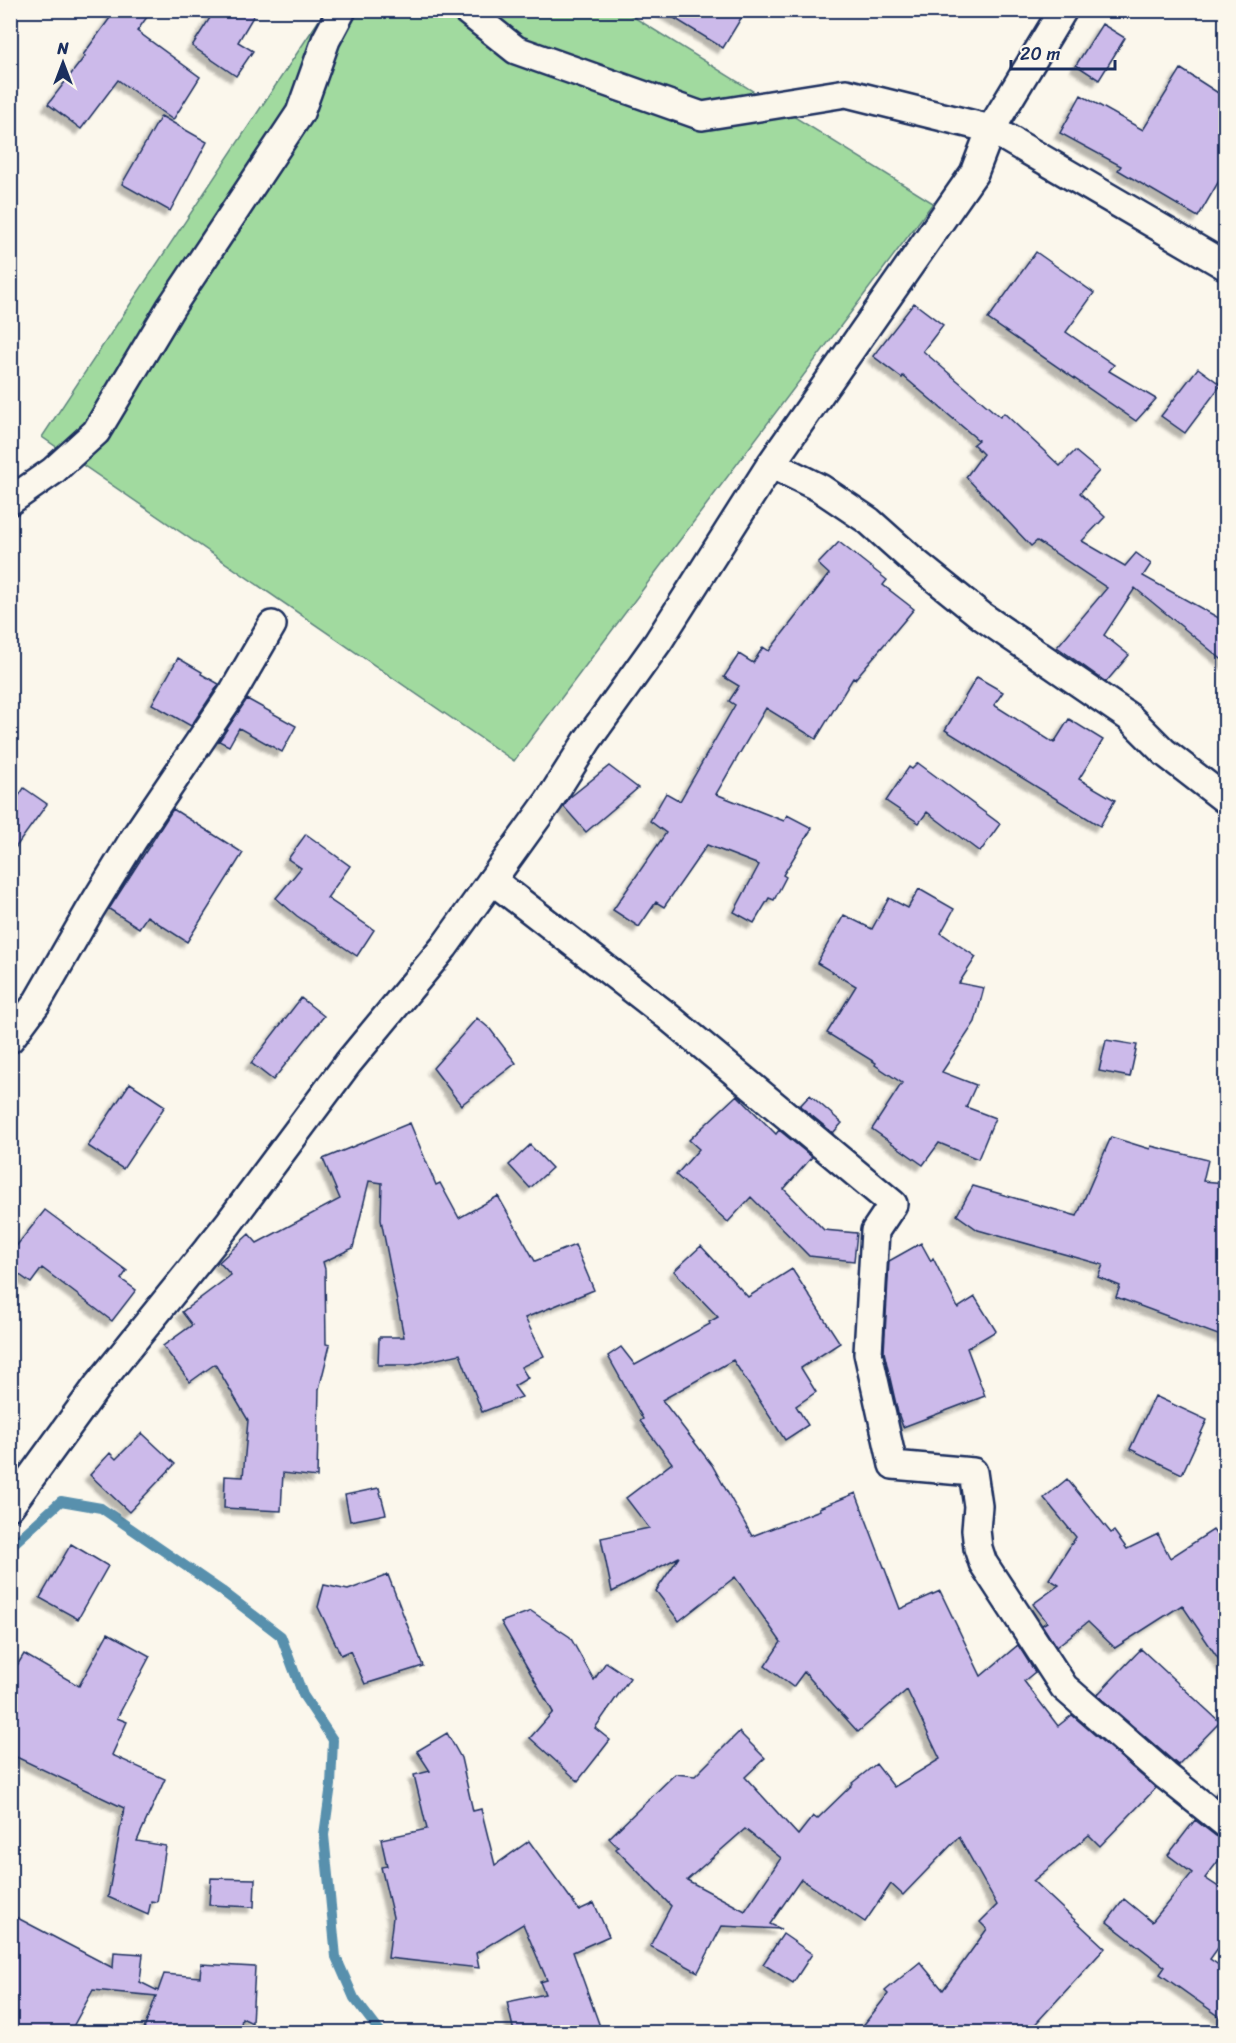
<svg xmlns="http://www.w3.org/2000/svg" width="1236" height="2043" font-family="Sriracha,sans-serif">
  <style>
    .green { fill: #a1da9f; stroke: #5e847e; stroke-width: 1.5 }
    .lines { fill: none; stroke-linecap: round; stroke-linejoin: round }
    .stream { stroke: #5990ad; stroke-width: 10 }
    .building { fill: #ccbaea; stroke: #1b2f5e; stroke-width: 1.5; fill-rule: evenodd; filter: url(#shadow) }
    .minor-casing { stroke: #1b2f5e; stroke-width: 32 }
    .minor { stroke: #fbf7ec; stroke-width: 27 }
  </style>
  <defs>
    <filter id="shadow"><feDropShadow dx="-5.5" dy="5.5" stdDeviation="1.5" flood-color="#0004"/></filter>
  </defs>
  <rect width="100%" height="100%" fill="#fbf7ec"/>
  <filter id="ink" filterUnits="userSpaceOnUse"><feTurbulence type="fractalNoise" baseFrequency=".0167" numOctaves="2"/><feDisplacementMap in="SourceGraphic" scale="12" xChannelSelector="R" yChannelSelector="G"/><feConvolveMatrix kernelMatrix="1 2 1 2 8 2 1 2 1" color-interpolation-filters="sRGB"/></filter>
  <g filter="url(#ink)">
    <!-- green -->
    <path class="green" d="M325,11H624L933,203L514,761L42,437Z"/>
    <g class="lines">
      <!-- stream -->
      <path class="stream" d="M10,1547L61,1501L101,1508L222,1591L281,1636L303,1695L333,1740L331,1785L324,1835L336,1957L354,1998L380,2032"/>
    </g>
    <!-- building -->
    <path class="building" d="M122,10H152L137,31L200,77L173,120L118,80L81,129L48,104L85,56L83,55L115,11Z
      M215,10H257L238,42L253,51L236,76L192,46Z
      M661,10H746L723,48Z
      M1102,24L1125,38L1099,80L1076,65Z
      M1181,69L1226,98V169L1198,217L1118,170L1121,166L1060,133L1081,95L1143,130Z
      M161,116L207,142L170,211L122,184Z
      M1036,252L1094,293L1066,332L1114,365L1109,371L1156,399L1136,421L988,319Z
      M914,303L943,325L923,351L1000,417L1004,413L1060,466L1075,451L1099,471L1080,493L1105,517L1082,541L1125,566L1136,553L1151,564L1143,576L1226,622V663L1135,588L1104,635L1129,655L1106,682L1057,647L1107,588L1037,541L1031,546L966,477L983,454L973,444L978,440L903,376L902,378L873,356Z
      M1198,368L1221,385L1185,433L1161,416Z
      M839,542L887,580L883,585L914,609L855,679L853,678L816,739L766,708L716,794L784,821L787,815L812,828L783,875L786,877L774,900L769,898L754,923L734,912L759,865L707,845L664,907L656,902L639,927L613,910L666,833L650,821L666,793L680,801L735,705L729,701L739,686L724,677L739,654L753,663L763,647L769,651L829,574L818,564Z
      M178,658L202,672L201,674L219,684L191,726L152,704Z
      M977,677L1003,692L994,705L1054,743L1069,719L1103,740L1079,779L1115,800L1100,826L945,730Z
      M247,699L296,726L282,752L239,728L229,746L219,741Z
      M918,763L1000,824L980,852L927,812L919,823L886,801L909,767L912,769Z
      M609,766L638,788L586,832L564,807L569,798Z
      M24,788L47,804L10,855V809Z
      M173,809L243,853L187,942L147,916L139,928L109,909Z
      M306,834L350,866L327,898L374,930L357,956L297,916L276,898L301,868L288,859Z
      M919,889L954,909L941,933L976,957L959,983L984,988L975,1022L942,1072L976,1085L966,1107L995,1118L978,1159L939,1143L923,1165L872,1129L902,1083L875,1065L876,1063L827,1033L856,986L817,963L844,915L872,929L889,898L908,908Z
      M301,998L324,1016L273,1080L251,1063Z
      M477,1018L490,1029L516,1063L461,1105L433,1068Z
      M1106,1040L1137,1045L1130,1077L1099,1071Z
      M130,1083L165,1106L123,1169L88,1146Z
      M737,1095L776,1134L779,1130L812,1157L784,1189L824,1230L857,1233L854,1261L809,1256L751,1197L728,1222L676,1175L699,1149L689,1140Z
      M810,1095L842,1123L833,1133L800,1106Z
      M410,1123L436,1185L440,1183L459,1218L498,1196L535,1261L575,1245L594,1290L525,1318L544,1356L521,1367L528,1378L514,1386L522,1397L482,1412L460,1354L410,1365H378L379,1337H404L381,1220L382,1183L369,1181L353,1248L323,1262L325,1269L326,1344L330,1345L319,1389L317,1477L283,1473L281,1511L224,1508L225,1476L243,1477L248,1420L215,1364L190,1382L163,1346L192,1325L182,1312L231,1275L219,1262L249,1234L257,1243L340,1199L323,1159Z
      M1111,1137L1150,1149L1151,1146L1208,1160L1203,1181L1226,1183V1338L1116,1297L1120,1286L1098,1277L1103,1265L978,1230L957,1215L973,1186L1077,1216Z
      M530,1145L552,1168L530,1188L509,1165Z
      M45,1210L127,1271L121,1279L136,1290L112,1321L42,1268L31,1283L10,1268V1254Z
      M921,1243L931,1261L933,1258L958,1308L975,1297L996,1331L967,1348L985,1396L903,1427L898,1413L884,1352L889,1261Z
      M701,1246L748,1297L792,1269L840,1343L801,1368L816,1392L796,1406L808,1425L785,1440L733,1360L662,1400L712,1465L752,1536L820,1510L819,1508L856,1493L900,1609L940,1591L981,1676L1018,1645L1035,1672L1024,1681L1058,1726L1072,1715L1156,1788L1100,1846L1089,1835L1033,1881L1105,1948L1028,2032H858L888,1994L885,1991L920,1962L943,1990L987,1929L980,1922L997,1905L959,1837L903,1895L891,1884L865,1922L801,1879L770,1924L781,1929L722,1926L698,1972L650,1946L671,1906L616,1849L618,1847L609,1838L675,1774L695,1776L739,1732L765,1758L745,1777L798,1835L813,1816L817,1819L853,1784L852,1783L876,1764L894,1787L940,1759L907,1690L858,1732L804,1672L793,1687L765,1666L781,1642L735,1577L679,1621L656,1591L679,1557L612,1592L601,1538L649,1528L626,1498L672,1463L640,1421L643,1419L608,1356L621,1347L635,1365L710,1324L709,1322L718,1317L674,1271ZM745,1829L781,1858L745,1911L687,1880Z
      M1155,1396L1207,1420L1182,1474L1130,1449Z
      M142,1433L175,1464L129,1512L90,1475L110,1453L116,1459Z
      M1067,1479L1111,1533L1114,1531L1127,1549L1158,1534L1170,1558L1213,1530L1216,1534L1226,1529V1670L1182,1605L1115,1648L1088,1622L1056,1647L1042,1625L1047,1622L1033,1604L1059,1585L1049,1579L1076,1537L1044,1498Z
      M379,1488L386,1514L350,1521L345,1495Z
      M71,1544L108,1566L78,1619L40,1598Z
      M388,1575L423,1666L365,1684L350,1651L341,1655L318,1607L324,1585L348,1590Z
      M531,1611L570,1637L594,1680L606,1662L630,1678L595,1728L610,1740L578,1781L530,1738L553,1712L501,1622Z
      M108,1633L150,1656L117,1718L127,1722L112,1755L165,1779L137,1841L166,1846L157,1902L151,1901L148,1915L108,1897L124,1808L10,1754V1677L24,1654L79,1686Z
      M1141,1649L1220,1722L1178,1765L1097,1695Z
      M447,1733L461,1758L473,1811L481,1809L495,1865L529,1841L579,1910L594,1903L609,1936L573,1952L602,2032H514L507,2002L545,1994L540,1982L547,1980L523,1924L476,1953L479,1968L388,1958L393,1917L381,1867L387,1866L381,1839L427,1829L414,1775L430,1771L417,1751Z
      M1226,1781V1803L1215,1795Z
      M1195,1820L1216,1836L1226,1839V1851L1205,1878L1226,1892V1937L1210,1959L1226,1970V2021L1160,1974L1165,1967L1107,1922L1124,1899L1152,1922L1192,1873L1168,1855Z
      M211,1878L255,1879L254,1907L209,1905Z
      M10,1914L113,1968L114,1952L143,1954L140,1982L158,1991L164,1974L200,1977L201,1964L255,1967L252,2023L242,2018L240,2032H143L156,1996L93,1990L70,2032H10Z
      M783,1934L812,1954L793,1983L763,1964Z"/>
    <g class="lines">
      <!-- minor casing -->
      <g class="minor-casing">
        <path id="minor" d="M466,10L516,50L702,116L846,93L991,129L1226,266
          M771,464L820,488L869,521L916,563L983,617L1129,717L1164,752L1226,800
          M10,501L53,471L96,432L171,307L300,113L326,40L342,10
          M492,880L666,1015L893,1204L875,1231L868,1353L893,1465L973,1472L978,1506L976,1530L978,1548L983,1563L1064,1687L1166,1776L1226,1824
          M10,1039L36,1004L90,910L133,840L233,692L272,625
          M10,1506L98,1385L228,1224L348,1063L444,947L549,801L587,741L658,642L771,464L974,173L991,129L1063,10"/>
      </g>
      <!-- minor -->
      <use href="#minor" class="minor"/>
    </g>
  </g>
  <!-- margin -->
  <rect width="1236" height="2043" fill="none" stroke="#fbf7ec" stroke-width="36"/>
  <rect x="18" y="18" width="1200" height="2007" fill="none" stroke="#1b2f5e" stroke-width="2" filter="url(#ink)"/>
  <!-- north arrow -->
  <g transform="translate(63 63)" stroke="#fbf7ec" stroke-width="4.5" paint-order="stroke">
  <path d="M0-4.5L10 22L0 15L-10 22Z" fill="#1b2f5e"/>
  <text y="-9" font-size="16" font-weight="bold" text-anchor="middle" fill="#1b2f5e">N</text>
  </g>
  <!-- scale -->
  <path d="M1011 60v9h104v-9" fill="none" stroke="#1b2f5e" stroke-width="3"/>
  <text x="1020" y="60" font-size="18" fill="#1b2f5e" stroke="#fbf7ec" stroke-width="4.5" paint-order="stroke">20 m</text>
</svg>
